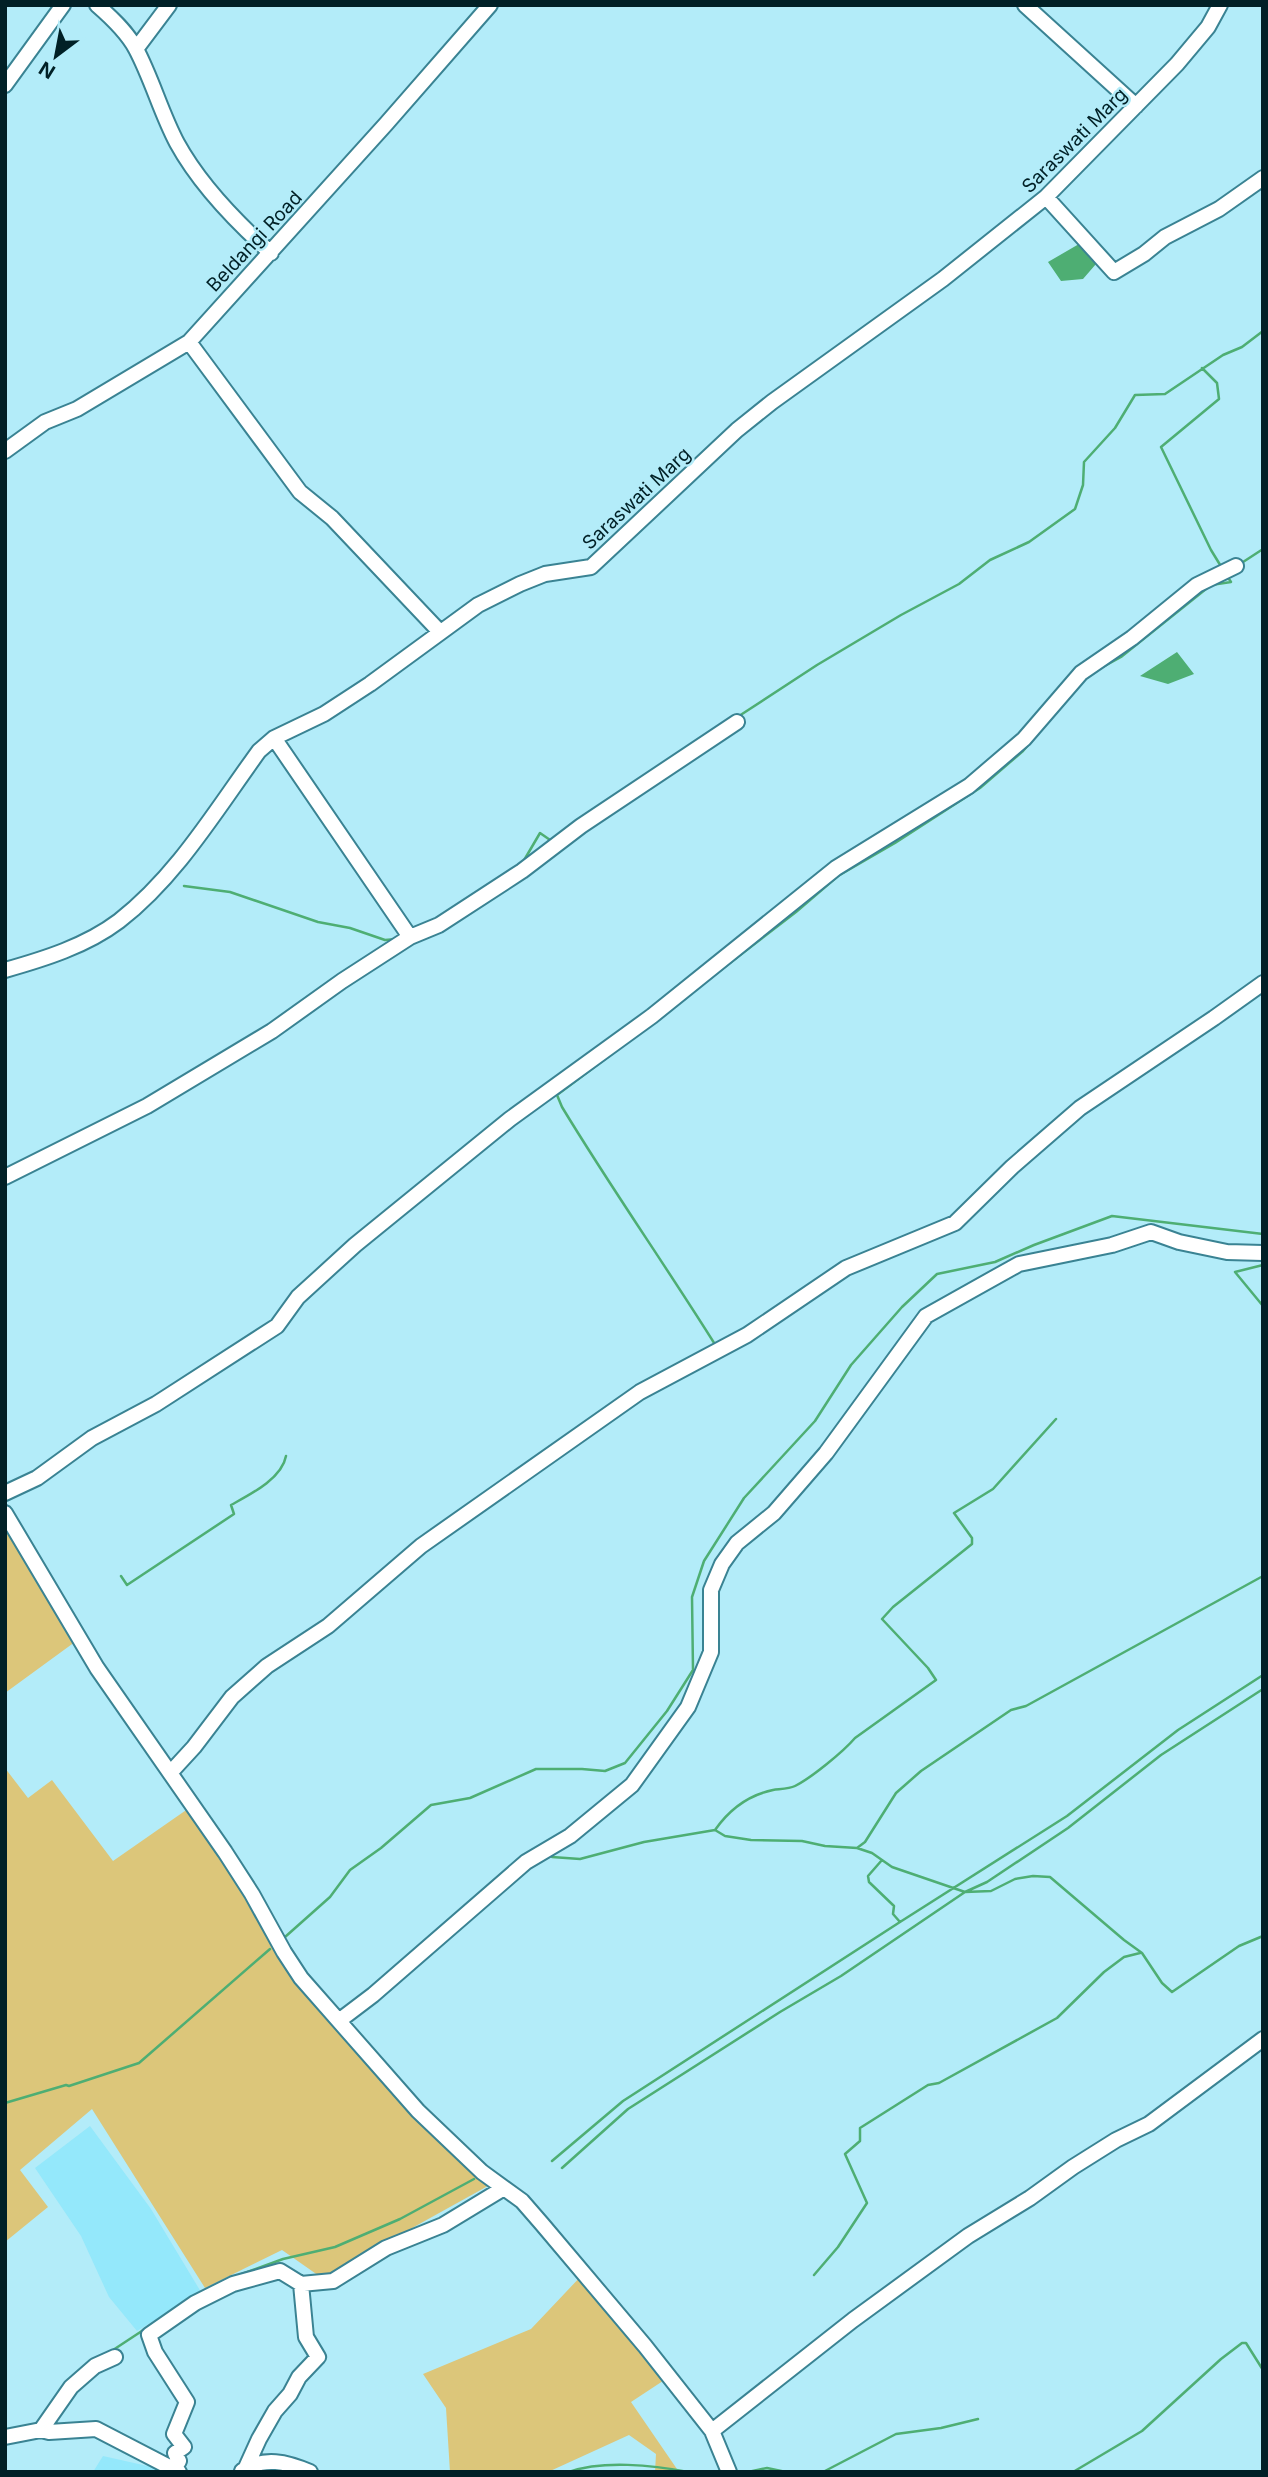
<svg xmlns="http://www.w3.org/2000/svg" width="1268" height="2477" font-family="Inter,sans-serif">
  <style>
    .built { fill: #94e8fb }
    .green { fill: #dcc67a }
    .water { fill: #4eae73 }
    .lines { fill: none; stroke-linecap: round; stroke-linejoin: round }
    .stream { stroke: #4eae73; stroke-width: 2.5 }
    .minor-casing { stroke: #3a8393; stroke-width: 18 }
    .minor { stroke: #fff; stroke-width: 14 }
    .labels { text-anchor: middle; stroke-width: 5; stroke-linejoin: round; paint-order: stroke }
    .street-label { font-size: 19px; fill: #012026; stroke: #b3ecf9 }
  </style>
  <rect width="100%" height="100%" fill="#b3ecf9"/>
  <!-- built -->
  <path class="built" d="M90,2126L151,2209L201,2292L137,2331L109,2297L81,2236L35,2168Z
    M103,2456L152,2467L158,2472H93Z"/>
  <!-- green -->
  <path class="green" d="M5,1517L79,1639L5,1693Z
    M5,1768L28,1798L52,1780L113,1861L192,1806L300,1979L495,2182L322,2278L282,2250L205,2288L92,2109L20,2170L48,2207L5,2242Z
    M583,2274L669,2377L631,2402L679,2472H655L656,2454L629,2435L548,2472H450L446,2408L423,2374L531,2329Z"/>
  <!-- water -->
  <path class="water" d="M1079,244L1096,264L1083,279L1061,281L1048,262Z
    M1177,652L1194,674L1168,684L1140,676Z"/>
  <g class="lines">
    <!-- stream -->
    <path class="stream" d="M1202,368L1217,383L1219,399L1161,447L1211,550L1222,568
      M1240,564L1263,549
      M1101,668L1121,657L1211,585L1231,582L1227,576
      M739,716L817,665L901,615L959,584L990,560L1029,542L1075,509L1083,485L1084,462L1115,428L1135,395L1165,394L1223,355L1242,347L1263,331
      M523,862L540,833L553,842
      M184,886L230,892L318,922L350,928L385,940L397,939
      M704,983L796,912L838,876L895,843L980,788L1023,751L1037,735
      M660,1018L557,1095L562,1107C611,1188 666,1266 716,1346
      M1263,1265L1235,1272L1263,1306
      M121,1576L127,1585L234,1514L231,1505C249,1495 282,1479 286,1456
      M715,1830C729,1810 749,1795 773,1790C780,1789 789,1789 795,1786C811,1778 843,1752 855,1738L936,1680L928,1668L882,1619L893,1607L972,1544V1538L954,1513L993,1489L1056,1419
      M857,1848L865,1842L896,1793L921,1771L1011,1710L1026,1706L1263,1576
      M552,1857L580,1859L644,1842L715,1830L725,1836L751,1840L802,1841L825,1846L857,1848L872,1853L892,1867L965,1892L991,1891L1015,1879L1033,1876L1050,1877L1124,1940L1142,1953L1162,1983L1172,1992L1239,1946L1263,1936
      M900,1922L1067,1816L1178,1730L1263,1675
      M285,1937L330,1897L350,1870L381,1848L431,1805L470,1798L536,1769H582L605,1771L625,1763L667,1711L693,1670L692,1597L704,1561L744,1498L815,1421L851,1365L902,1307L937,1274L995,1262L1034,1245L1112,1216L1263,1234
      M5,2103L66,2085L69,2086L139,2063L270,1949
      M552,2161L623,2101L900,1922L893,1914L894,1906L869,1882L868,1876L882,1860
      M562,2168L628,2109L780,2012L841,1976L965,1892L987,1882L1068,1828L1161,1755L1263,1689
      M239,2275L283,2259L335,2247L400,2219L474,2179
      M814,2275L838,2247L867,2203L845,2154L860,2141V2128L928,2085L939,2083L1057,2018L1104,1972L1124,1957L1140,1953
      M110,2352L151,2325
      M277,2472L288,2471
      M569,2472C602,2460 653,2465 688,2472
      M748,2472L767,2468L786,2472
      M823,2472L896,2434L941,2428L978,2419
      M1073,2472L1142,2431L1221,2359L1242,2343H1246L1263,2370"/>
    <!-- minor casing -->
    <g class="minor-casing">
      <path id="minor" d="M97,5C112,18 127,32 136,49C152,79 161,113 177,143C200,185 235,221 271,253
        M1025,5L1136,106
        M136,49L169,5
        M5,85L63,5
        M1046,197L1114,272L1144,254L1165,237L1219,209L1263,178
        M189,342L300,492L332,518L440,632
        M5,451L45,422L77,409L189,342L386,124L490,5
        M274,738L410,937
        M5,970C44,959 86,946 119,921C177,876 216,810 259,751L274,738L324,714L370,684L478,605L520,584L545,574L591,567L737,430L772,402L943,279L1046,197L1177,64L1208,27L1220,5
        M5,1177L147,1106L272,1031L342,981L410,937L439,925L522,871L581,826L737,722
        M5,1493L37,1478L92,1438L156,1404L277,1326L298,1297L355,1245L510,1119L652,1016L836,868L969,786L1024,739L1081,673L1132,638L1197,585L1236,566
        M5,1513L97,1668L225,1852L252,1894L284,1952L301,1978L418,2111L482,2172L522,2201L542,2224L645,2346L712,2431L729,2472
        M171,1772L194,1747L232,1697L267,1666L328,1626L421,1546L640,1392L747,1335L846,1268L955,1223L1012,1167L1080,1108L1214,1018L1263,983
        M340,2020L373,1995L526,1862L570,1836L632,1785L688,1707L711,1652V1590L722,1564L737,1543L774,1513L826,1453L926,1316L1019,1264L1112,1245L1151,1232L1179,1242L1227,1252L1263,1253
        M41,2430L71,2387L95,2366L115,2357
        M712,2431L853,2320L968,2236L1030,2198L1073,2167L1116,2140L1149,2124L1263,2039
        M5,2437L41,2430L49,2432L96,2429L179,2472
        M174,2469L179,2461L175,2453L184,2447L174,2434L187,2402L155,2352L149,2335L195,2303L233,2284L280,2271L301,2284L333,2281L386,2248L443,2225L504,2188
        M242,2471C264,2456 287,2462 310,2472
        M244,2472L259,2439L275,2411L290,2394L299,2377L318,2357L306,2337L301,2284"/>
    </g>
    <!-- minor -->
    <use href="#minor" class="minor"/>
  </g>
  <g class="labels">
    <!-- street labels -->
    <g class="street-label">
      <text transform="translate(1074 140) rotate(-45)" y="7">Saraswati Marg</text>
      <text transform="translate(254 241) rotate(-47)" y="7">Beldangi Road</text>
      <text transform="translate(636 498) rotate(-43)" y="7">Saraswati Marg</text>
    </g>
  </g>
  <!-- border -->
  <rect width="1268" height="2477" fill="none" stroke="#012026" stroke-width="14"/>
  <!-- north arrow -->
  <g transform="translate(56 56) rotate(212)" stroke="#b3ecf9" stroke-width="5" paint-order="stroke">
  <path d="M0-5L12 26L0 18L-12 26Z" fill="#012026"/>
  <text y="-10" font-size="19" font-weight="bold" text-anchor="middle" fill="#012026">N</text>
  </g>
</svg>
